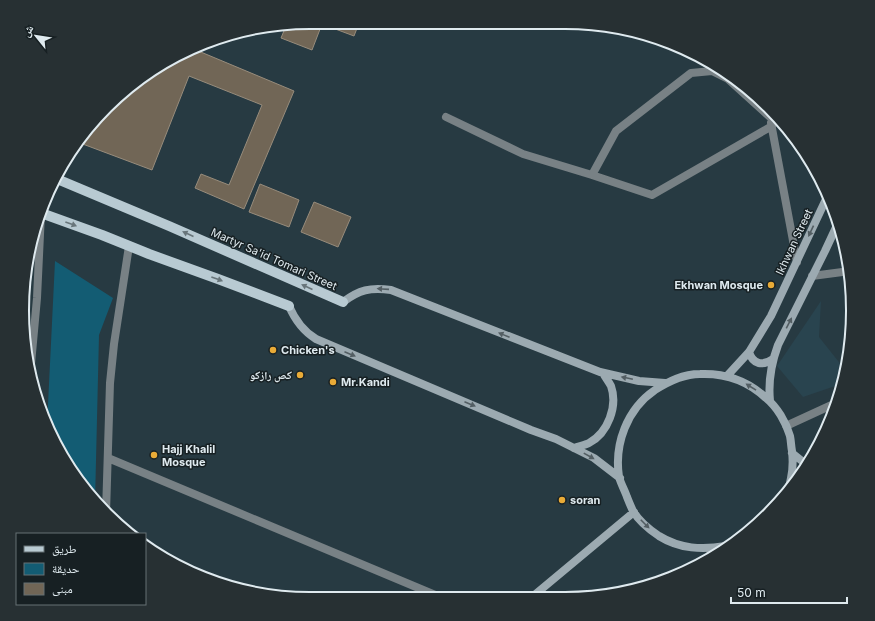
<svg xmlns="http://www.w3.org/2000/svg" width="875" height="621" font-family="Inter,'Noto Naskh Arabic',sans-serif">
  <style>
    .built { fill: #29444f }
    .green { fill: #135c73 }
    .building { fill: #716656; stroke: #978c7c }
    .lines { fill: none; stroke-linecap: round; stroke-linejoin: round }
    .street { stroke: #788185; stroke-width: 8 }
    .secondary { stroke: #9caab1; stroke-width: 8 }
    .primary { stroke: #b8cad2; stroke-width: 10 }
    .oneway { fill: #68757a }
    .oneway2 { fill: #535e63 }
    .poi-dot { fill: #e9ab37; stroke: #172023; stroke-width: 1.5 }
    .labels { text-anchor: middle; stroke-width: 3; stroke-linejoin: round; paint-order: stroke }
    .street-label { font-size: 11px; fill: #dfeaef; stroke: #172023 }
    .poi-label { font-size: 11px; font-weight: bold; fill: #dfeaef; stroke: #172023; text-anchor: start }
    .rim { fill: none; stroke: #dfeaef; stroke-width: 2 }
  </style>
  <rect width="100%" height="100%" fill="#273a42"/>
  <!-- built -->
  <path class="built" d="M821,301L819,337L846,371L844,383L803,397L777,366Z"/>
  <!-- green -->
  <path class="green" d="M55,261L113,298L99,335L95,502L52,438L47,425Z"/>
  <!-- building -->
  <path class="building" d="M310,22L359,23L354,36L322,24L312,50L281,38L286,26L284,25Z
    M196,50L294,91L244,209L195,188L201,174L229,185L262,105L189,76L152,170L80,143L93,120L150,70Z
    M260,184L299,200L289,227L249,212Z
    M314,202L351,217L338,247L301,232Z"/>
  <g class="lines">
    <!-- street -->
    <path class="street" d="M446,117L523,154L592,175
      M770,117L728,79L712,71L691,73L616,131L592,175L652,195L772,126
      M771,123L797,262
      M812,276L850,271
      M30,375L37,298L41,213
      M786,426L836,403
      M108,458L440,597
      M106,513L110,383L114,344L129,246
      M710,549L711,557"/>
    <!-- secondary -->
    <path class="secondary" d="M343,302C359,290 370,287 391,290L600,372L639,381L665,383
      M289,306C295,320 303,331 316,339L531,430L556,439L594,458L620,478
      M749,352C753,365 763,366 773,359
      M727,376L749,352L771,316L828,195
      M770,401C768,381 771,364 778,345L825,251L839,221
      M574,448C579,446 585,445 589,443C608,433 618,406 611,386C609,382 605,377 603,373
      M792,453L807,465
      M726,546C702,550 680,549 659,536C650,530 639,521 633,511C631,507 629,502 627,497C625,491 621,484 619,477C614,444 627,409 655,390C669,381 683,374 700,374C725,373 748,381 766,398C777,407 786,422 790,436C791,441 791,446 792,451C793,460 793,469 791,478C790,483 789,488 787,493
      M532,597L634,512"/>
    <!-- primary -->
    <path class="primary" d="M57,179L169,226L343,302
      M41,213L102,235L149,254L218,279L289,306"/>
  </g>
  <!-- one-way arrows -->
  <defs><path id="oneway-solid" d="M-6-.8H1V-3.2L6.5 0L1 3.2V.8H-6Z"/></defs>
  <g class="oneway">
    <use href="#oneway-solid" transform="translate(71 224) rotate(20)"/>
    <use href="#oneway-solid" transform="translate(188 234) rotate(-156)"/>
    <use href="#oneway-solid" transform="translate(217 279) rotate(20)"/>
    <use href="#oneway-solid" transform="translate(307 287) rotate(-156)"/>
  </g>
  <g class="oneway2">
    <use href="#oneway-solid" transform="translate(811 231) rotate(115)"/>
    <use href="#oneway-solid" transform="translate(383 289) rotate(-176)"/>
    <use href="#oneway-solid" transform="translate(789 323) rotate(-63)"/>
    <use href="#oneway-solid" transform="translate(504 335) rotate(-158)"/>
    <use href="#oneway-solid" transform="translate(350 354) rotate(23)"/>
    <use href="#oneway-solid" transform="translate(627 378) rotate(-168)"/>
    <use href="#oneway-solid" transform="translate(751 387) rotate(-148)"/>
    <use href="#oneway-solid" transform="translate(470 404) rotate(23)"/>
    <use href="#oneway-solid" transform="translate(589 456) rotate(29)"/>
    <use href="#oneway-solid" transform="translate(645 524) rotate(45)"/>
  </g>
  <!-- markers -->
  <g class="poi-dot">
    <circle cx="771" cy="285" r="4"/>
    <circle cx="273" cy="350" r="4"/>
    <circle cx="300" cy="375" r="4"/>
    <circle cx="333" cy="382" r="4"/>
    <circle cx="154" cy="455" r="4"/>
    <circle cx="562" cy="500" r="4"/>
  </g>
  <g class="labels">
    <!-- street labels -->
    <g class="street-label">
      <text transform="translate(794 242) rotate(-65)" y="4">Ikhwan Street</text>
      <text transform="translate(274 259) rotate(24)" y="4">Martyr Sa'id Tomari Street</text>
    </g>
    <!-- poi labels -->
    <g class="poi-label">
      <text x="763" y="289" text-anchor="end">Ekhwan Mosque</text>
      <text x="281" y="354">Chicken's</text>
      <text x="292" y="379" text-anchor="end">كص رازكو</text>
      <text x="341" y="386">Mr.Kandi</text>
      <text x="162" y="453">Hajj Khalil<tspan x="162" dy="13">Mosque</tspan></text>
      <text x="570" y="504">soran</text>
    </g>
  </g>
  <!-- crop -->
  <path d="M0 0H875V621H0ZM310 29H565A281 281 0 0 1 846 310V311A281 281 0 0 1 565 592H310A281 281 0 0 1 29 311V310A281 281 0 0 1 310 29Z" fill="#273033" fill-rule="evenodd"/>
  <path class="rim" d="M310 29H565A281 281 0 0 1 846 310V311A281 281 0 0 1 565 592H310A281 281 0 0 1 29 311V310A281 281 0 0 1 310 29Z"/>
  <!-- legend -->
  <rect x="16" y="533" width="130" height="72" fill="#172023" stroke="#677175"/>
  <rect x="24" y="546" width="20" height="6" fill="#b8cad2" stroke="#677175"/>
  <text x="52" y="553" font-size="12" fill="#dfeaef">طريق</text>
  <rect x="24" y="563" width="20" height="12" fill="#135c73" stroke="#677175"/>
  <text x="52" y="573" font-size="12" fill="#dfeaef">حديقة</text>
  <rect x="24" y="583" width="20" height="12" fill="#716656" stroke="#677175"/>
  <text x="52" y="593" font-size="12" fill="#dfeaef">مبنى</text>
  <!-- north arrow -->
  <g transform="translate(36 36) rotate(300)" stroke="#172023" stroke-width="3" paint-order="stroke">
  <path d="M0-3L7 15L0 10L-7 15Z" fill="#dfeaef"/>
  <text y="-6" font-size="11" font-weight="bold" text-anchor="middle" fill="#dfeaef">ش</text>
  </g>
  <!-- scale -->
  <path d="M731 597v6h116v-6" fill="none" stroke="#dfeaef" stroke-width="2"/>
  <text x="737" y="597" font-size="12" fill="#dfeaef" stroke="#172023" stroke-width="3" paint-order="stroke">50 m</text>
</svg>
